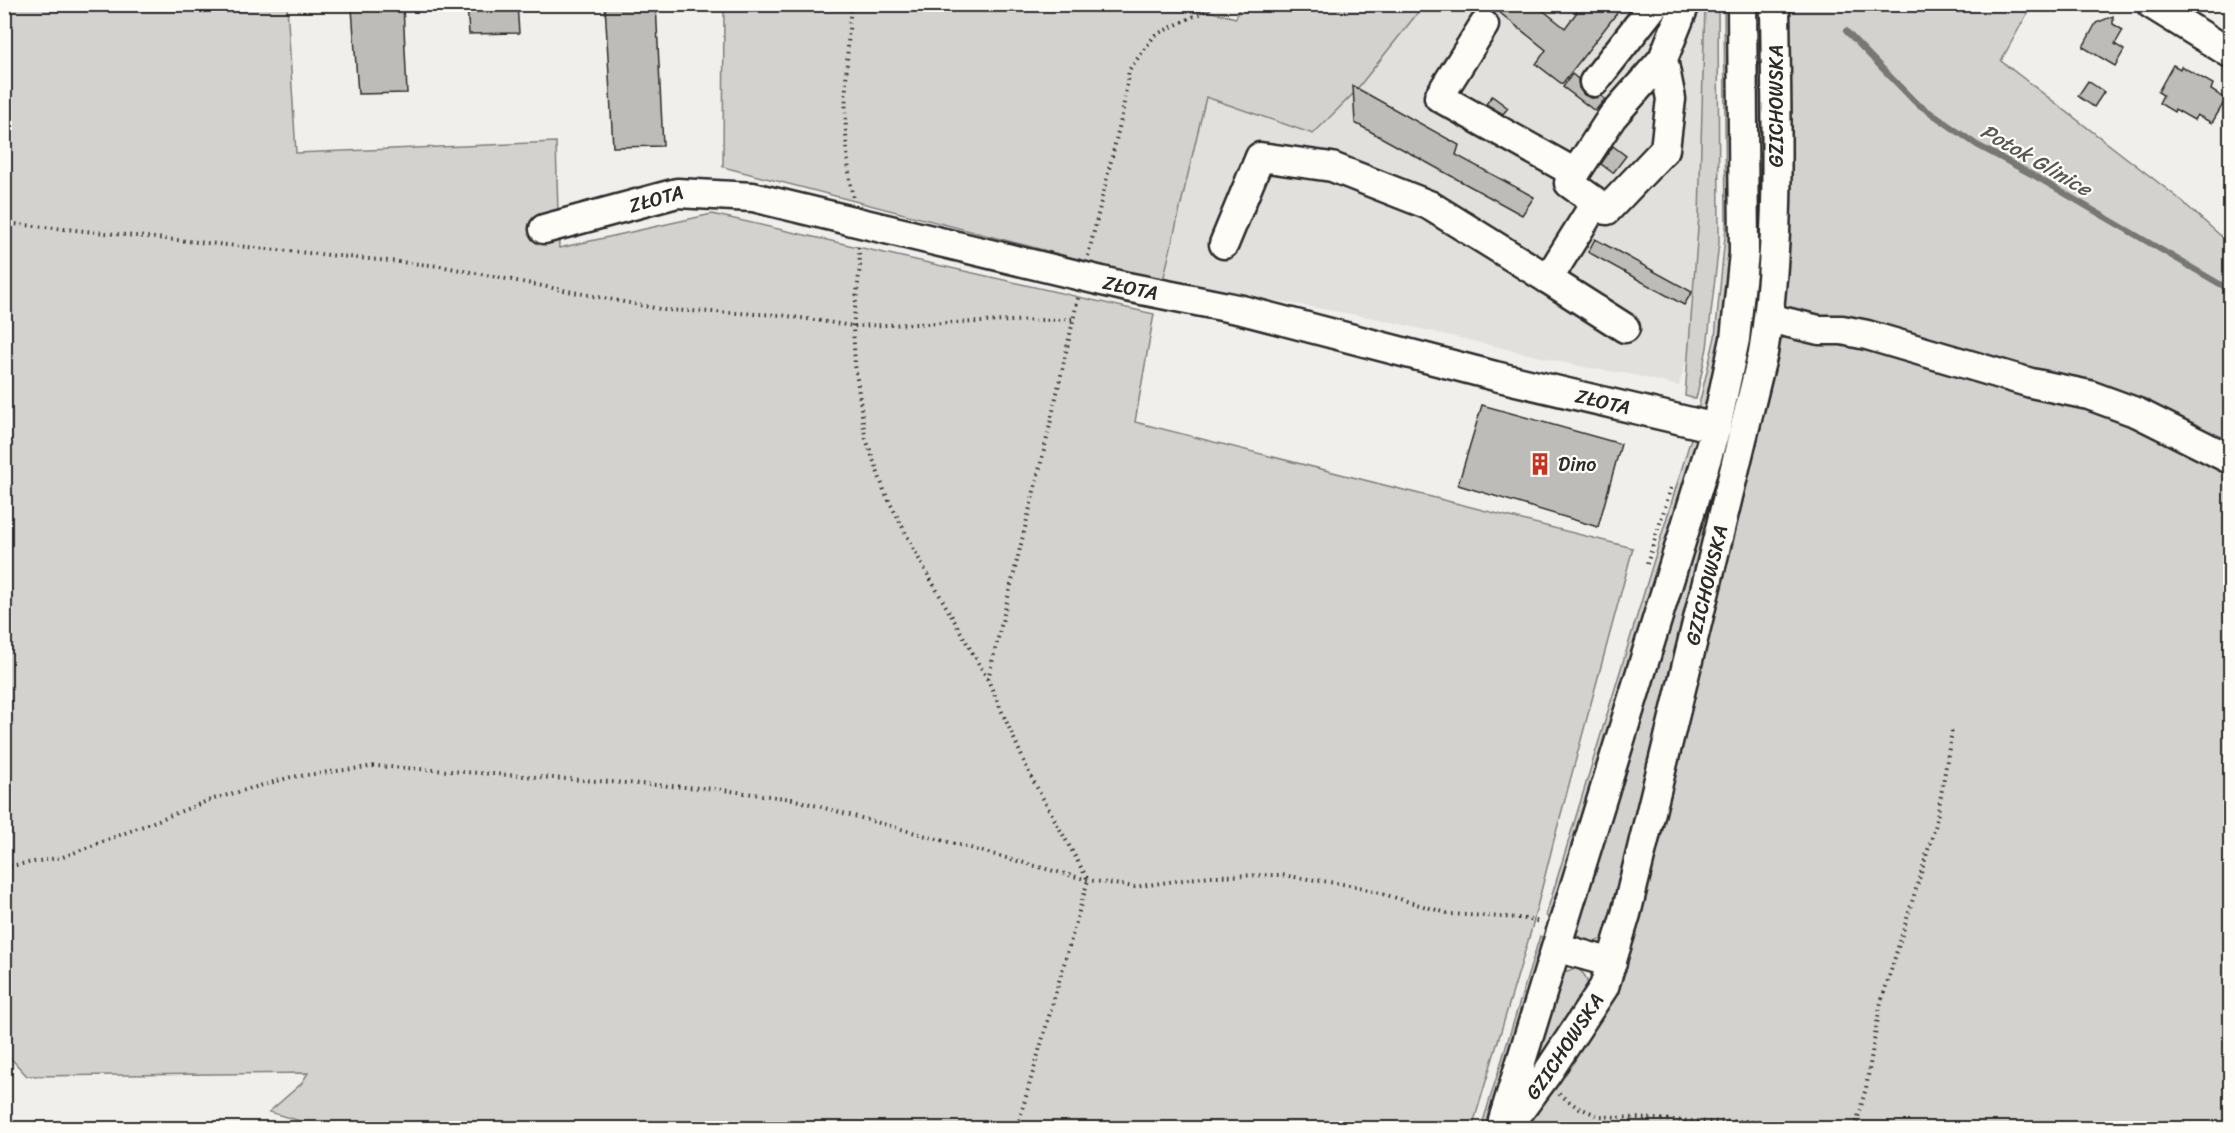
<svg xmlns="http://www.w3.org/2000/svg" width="2235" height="1133" font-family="Sriracha,sans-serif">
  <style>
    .built { fill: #e1e0dc }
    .green { fill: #d3d2cf; stroke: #7f7e7d; stroke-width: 1.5 }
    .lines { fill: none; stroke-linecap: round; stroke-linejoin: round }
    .stream { stroke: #777775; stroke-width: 6 }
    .building { fill: #bdbcb8; stroke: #2b2b2b; stroke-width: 1.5 }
    .minor-casing { stroke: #2b2b2b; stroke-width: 33 }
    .path { stroke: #2b2b2b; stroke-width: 4; stroke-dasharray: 1.5 4.5; stroke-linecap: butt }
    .minor { stroke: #fdfcf7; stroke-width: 28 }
    .labels { text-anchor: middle; stroke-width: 4.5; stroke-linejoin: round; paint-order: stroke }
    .street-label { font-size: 20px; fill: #2b2b2b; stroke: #fdfcf7 }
    .poi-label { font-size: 20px; fill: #2b2b2b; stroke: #fdfcf7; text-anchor: start }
    .water-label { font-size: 21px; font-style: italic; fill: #575756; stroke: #fdfcf7 }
  </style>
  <rect width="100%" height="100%" fill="#f0efeb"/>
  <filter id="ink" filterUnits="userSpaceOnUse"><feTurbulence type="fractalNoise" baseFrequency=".0167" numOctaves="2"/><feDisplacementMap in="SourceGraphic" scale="12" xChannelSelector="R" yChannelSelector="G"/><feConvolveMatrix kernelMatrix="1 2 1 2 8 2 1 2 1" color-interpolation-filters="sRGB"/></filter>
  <g filter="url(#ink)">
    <!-- built -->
    <path class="built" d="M1423,5H1704L1702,218L1690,307L1695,331L1679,386L1630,374L1583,367L1379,319L1163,281L1206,96L1313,133L1353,94Z"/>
    <!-- green -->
    <path class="green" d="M1181,4L1236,18L1240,5H1424L1353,94L1313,134L1206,97L1163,281L723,167L724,5Z
      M1705,4L1718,5L1719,243L1707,348L1696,399L1685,396L1699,215Z
      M5,5H287L296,153L556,142L559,248L712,214L1154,314L1135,422L1633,548L1554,840L1531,931L1472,1128H324L269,1112L301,1084L308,1073L27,1076L5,1052Z
      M1724,5H1734V263L1713,397L1551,919L1548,918L1546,915L1692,435L1715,337L1726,227Z
      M1754,5H1764L1766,190L1754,341L1608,932C1603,941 1595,943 1585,942L1575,933L1720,451Z
      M1785,5H2032L2001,61L2177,197L2230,244V1128H1522L1607,1003L1770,378Z
      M1540,936L1546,941L1526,1016L1491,1128H1481Z
      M1576,968C1584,972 1588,980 1588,989L1545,1052L1536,1059L1559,978L1564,972Z"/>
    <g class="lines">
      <!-- stream -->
      <path class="stream" d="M1846,31L1915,102L1977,145L2033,175L2230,290"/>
    </g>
    <!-- building -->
    <path class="building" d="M467,4H517L519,33L469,34Z
      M605,4H656L663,146L613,147Z
      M1489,4H1535L1565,28L1583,4H1624L1562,84L1536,64L1546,50Z
      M403,6L407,93L358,94L352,8Z
      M2113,16V24L2123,30L2115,44L2124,50L2115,66L2083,47L2096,23Z
      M2173,65L2180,69L2181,66L2213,84L2211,90L2226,99L2212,123L2197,115L2194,120L2175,109L2174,112L2159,103L2163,95L2158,92Z
      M1572,74L1578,79L1579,88L1584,95L1592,98L1601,96L1605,99L1595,111L1563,87Z
      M2088,81L2104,92L2094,107L2078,96Z
      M1353,86L1459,145L1456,155L1534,197L1522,215L1355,123Z
      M1492,96L1508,108L1503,114L1486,104Z
      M1613,146L1626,156L1613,173L1601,164Z
      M1595,239L1692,292L1684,305L1588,252Z
      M1482,405L1621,444L1598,527L1458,485Z"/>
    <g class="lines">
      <!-- minor casing -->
      <g class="minor-casing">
        <g id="minor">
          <path d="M2151,4L2230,53"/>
          <path d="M1484,25L1439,97L1575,173"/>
          <path d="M1663,59L1671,99L1665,149L1607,210L1569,183L1612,117L1663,59L1685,4"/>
          <path d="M1594,82L1655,4"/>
          <path id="s1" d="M544,229L677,193L753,197L1127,287L1242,310L1495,376L1716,428"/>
          <path d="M1224,244L1260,157L1332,167L1429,205L1548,279L1596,202"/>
          <path d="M1548,279L1625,328"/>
          <path d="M1769,318L1819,330H1842L1867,335L2031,383L2089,395L2138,413L2230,459"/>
          <path d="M1556,947L1612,963"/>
          <path d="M1503,1120L1716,428L1735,339L1744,253L1742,4"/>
          <path id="s2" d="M1507,1128L1546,1075L1604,987L1626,914L1763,353C1782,238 1776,121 1775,4"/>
        </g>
      </g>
      <!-- path -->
      <path class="path" d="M851,4C846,68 841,135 853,198
        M4,223L440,266L665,310L781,315L853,326L1073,319
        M859,247L860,266L853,326L855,365L865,436L885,493L919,559L988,680L1030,775L1088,880L1017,1128
        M1088,256L1122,115L1129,70L1155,35L1213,7L1214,4
        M1647,564L1671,488
        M988,679L1047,438L1078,298
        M4,867L63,857L210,800L291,777L375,766L715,789L792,799L1050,870L1088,880L1134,887L1210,876L1281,875L1356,886L1450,914L1520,918L1541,922
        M1559,1094L1577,1107L1599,1116L1708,1122L1746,1121L1793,1126L1880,1128
        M1855,1128L1866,1088L1880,1006L1936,824L1952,731"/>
      <!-- minor -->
      <use href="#minor" class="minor"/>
    </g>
  </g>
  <!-- icons -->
  <defs>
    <g id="building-bare" transform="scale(1.8)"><path d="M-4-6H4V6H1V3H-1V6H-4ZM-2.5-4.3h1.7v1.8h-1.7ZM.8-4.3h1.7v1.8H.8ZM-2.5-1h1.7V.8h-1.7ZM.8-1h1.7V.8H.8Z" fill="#c8321e" stroke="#fdfcf7" stroke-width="2.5" paint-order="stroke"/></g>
  </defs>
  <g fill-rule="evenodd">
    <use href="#building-bare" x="1540" y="464"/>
  </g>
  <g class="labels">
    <!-- street labels -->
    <g class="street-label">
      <text transform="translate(1776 106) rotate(-90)" y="7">GZICHOWSKA</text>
      <text dy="7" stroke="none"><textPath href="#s1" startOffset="116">ZŁOTA</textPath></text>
      <text dy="7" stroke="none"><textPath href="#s1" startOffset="602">ZŁOTA</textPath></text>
      <text dy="7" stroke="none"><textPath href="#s1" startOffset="1088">ZŁOTA</textPath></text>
      <text dy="7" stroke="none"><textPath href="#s2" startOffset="586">GZICHOWSKA</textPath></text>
      <text dy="7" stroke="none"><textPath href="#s2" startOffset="100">GZICHOWSKA</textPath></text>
    </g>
    <!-- poi labels -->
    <g class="poi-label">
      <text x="1558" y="471">Dino</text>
    </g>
    <!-- water labels -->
    <g class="water-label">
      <text transform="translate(2036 160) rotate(30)" y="7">Potok Glinice</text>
    </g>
  </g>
  <!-- margin -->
  <rect width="2235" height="1133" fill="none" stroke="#fdfcf7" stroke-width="24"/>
  <rect x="12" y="12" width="2211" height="1109" fill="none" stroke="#2b2b2b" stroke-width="2" filter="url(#ink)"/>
</svg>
